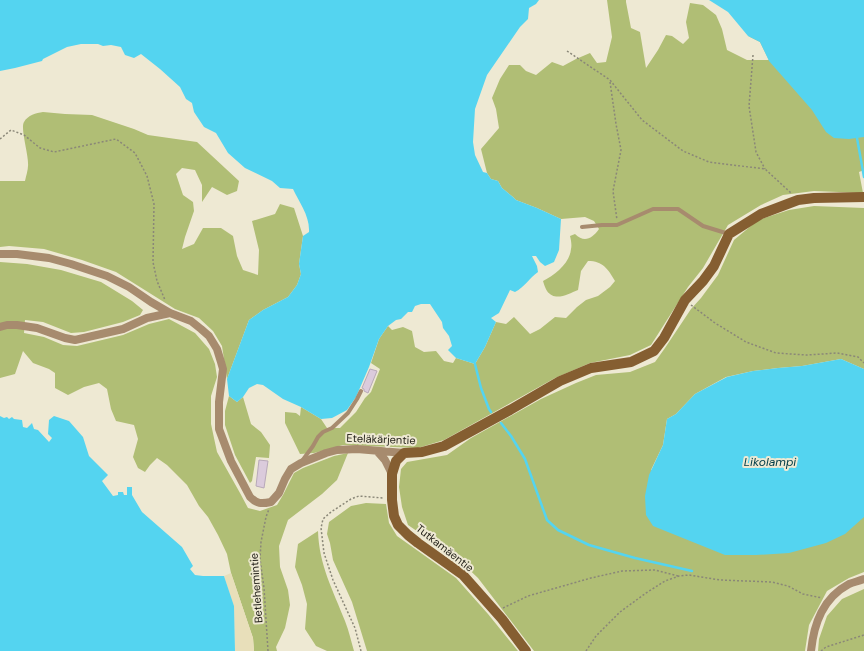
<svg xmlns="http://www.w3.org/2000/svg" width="864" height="651" font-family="'DM Sans',sans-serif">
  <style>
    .green { fill: #b0be75 }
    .sand { fill: #e8dfba }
    .water { fill: #54d4f0 }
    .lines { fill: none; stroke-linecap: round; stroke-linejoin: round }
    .stream { stroke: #54d4f0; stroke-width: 2.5 }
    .building { fill: #dbcbdc; stroke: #b8a9b9 }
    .path { stroke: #8a8778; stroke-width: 1.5; stroke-dasharray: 2 2; stroke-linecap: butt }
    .lane { stroke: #a78b6e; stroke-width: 4 }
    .street { stroke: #a78b6e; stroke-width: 8 }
    .secondary { stroke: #855e31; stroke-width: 10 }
    .labels { text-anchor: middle; stroke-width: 4; stroke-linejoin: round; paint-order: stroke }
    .street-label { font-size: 11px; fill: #201e17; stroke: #eee9d3 }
    .water-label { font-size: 12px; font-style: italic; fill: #003b47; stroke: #eee9d3 }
  </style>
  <rect width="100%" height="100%" fill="#eee9d3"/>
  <!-- green -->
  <path class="green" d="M607,0H626V2L631,28L640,32L646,68L658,50L666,35L672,36L683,44L689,38L686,22L690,3L703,5L716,15L722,29L727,50L747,60H769L760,42L748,36L864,61V170L859,172L863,193L814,191L783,195L761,205L728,225L703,268L688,287L651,345L630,355L590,363L555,378L444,440L418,448L343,445L314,453L300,454L285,423V412L296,413L300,416L301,407L321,419L327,428H340L356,412L365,398L371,392L380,369L371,363L379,339L388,326L392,330L403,327L412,331L415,347L424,352L436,351L444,361L453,363L456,358L475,364L485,347L496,322L506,324L514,317L530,334L540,329L555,317L566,318L577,307L586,300L598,296L610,287L615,281C608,269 603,261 588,261L581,271L578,290C568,294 555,302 547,291C545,288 544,284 543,281C555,275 570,263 571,249C572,245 571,240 570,236L575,234C584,243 592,239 599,229L594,221L585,217L561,219L537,208L516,200L513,197L502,188L498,181L491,179L487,173L481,149L499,128L496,109L492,98L500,79L509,65H520L526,71L536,75L552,62L563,66L576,59L590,53L597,63L606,62L612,37Z
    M43,112L65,114L92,115L134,129L148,135L197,142L239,181L237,191L227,195L212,187L202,202V185L195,170L182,168L176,174L183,195L193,202L194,211L185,237L182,249L194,244L203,228H221L233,236L237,256L243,270L258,275L259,250L252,221L275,214L280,204L294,208L303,236L299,264L301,274L297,285L288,297L263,310L249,320L227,379L222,346L213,331L199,318L175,309L116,272L82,260L44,249L9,246L0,247V181H25C26,176 28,170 28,166C29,156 20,128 24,122C28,115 36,113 43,112Z
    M814,206L864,208V369L841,359L802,366L778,368L753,371L726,377L695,394L676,414L667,419L663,445L651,470L864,396V572L849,578L827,591L809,625L805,651H534L478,578L458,559L408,525L402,507L399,487L401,469L407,462L447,455L471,438L541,399L576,383L596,375L630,372L655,362L665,348L691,309L701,298L718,275L734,240L758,220L789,210Z
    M0,262L27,264L61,270L101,282L132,301L143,310L140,315L123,322L84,332L71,333L43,322L25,320L24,333L44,337L63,345L77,346L123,335L149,324L169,319L195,333L209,349L215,364L217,377L211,396V424L217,452L240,493L248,508L260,511L277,505L283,495L294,473L303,468L334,456L348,453L337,480L322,494L288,520L279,546L280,567L288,590L290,605L285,628L276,647L277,651H254L253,638L231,573L227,554L218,535L208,517L199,506L187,485L167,465L157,458L150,465L145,472L138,468L133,457L138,439L134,425L116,421L111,409L107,389L99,383L84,387L68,395L55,388V373L49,369L33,363L23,351L15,374L0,378Z
    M229,396L237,402L243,397L251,424L261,432L270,445L269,458L256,457L252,481L250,483L235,455L225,425V411Z
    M366,503L386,504L389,523L397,536L456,578L488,614L518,651H367L352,602L333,560L330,543L327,534L329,522L351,506Z
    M318,531C319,565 333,590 345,621C349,631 351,641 354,651H327L316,646L305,629L307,604L302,585L295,567L298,544Z
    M864,589V651H818L819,639L827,616L842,599Z"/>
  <!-- sand -->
  <path class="sand" d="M231,573L253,638L254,651H235L234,607L224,576Z"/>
  <!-- water -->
  <path class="water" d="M0,0H539L536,4L529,8L528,19L520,27L487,75L475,109L473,142L475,155L483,172L487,173L491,179L498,181L502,188L513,197L516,200L537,208L561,219L559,250L554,262L545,266L540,262L536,256H532L537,266L538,272C529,278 525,287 515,292L510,290L499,313L491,318L496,322L485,347L475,364L456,358L448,350L452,346L449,336L443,328L442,322L430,304H421L415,306L412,312H408L401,319L396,320L388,326L379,339L369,367L356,397L347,410L332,418L321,419L301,407L283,399L263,385L257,384L249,388L243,397L237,402L229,396L227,379L249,320L263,310L288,297L297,285L301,274L299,264L303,236L309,232C310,216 299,202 293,189L280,188L272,181L245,168L228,153L216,133L204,127L194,112L192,103L186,99L180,87L160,69L141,54L134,58L125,55L121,47L111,45L103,46L98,44H81L67,47L43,59L42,61L15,68L0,71Z
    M709,0H864V137L849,139L834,138L826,132L812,110L769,61L760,42L748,36L728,12Z
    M841,359L864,369V517L845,534L826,543L789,553L756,555H725L653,526L646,515L645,496L649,475L663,445L667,419L676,414L695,394L727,377L753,371L778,368L802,366Z
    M0,416L4,418L7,417L9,419L12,417L14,419L22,420L23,427L27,428L32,423L34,429L38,430L49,442L52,438L48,434L49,420L54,416L69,421L83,437L89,456L108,475L102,481L113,496L118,495V492H123L124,495H127V487H132V495L142,512L182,547L193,566L190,569L195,575L203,576H224L234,606L235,651H0Z"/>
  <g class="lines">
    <!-- stream -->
    <path class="stream" d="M857,138L864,177
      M475,364L481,388L489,409L491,412
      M501,423L511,436L525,459L547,520L558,530L589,545L635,558L692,571"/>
  </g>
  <!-- building -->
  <path class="building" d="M370,369L377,371L368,393L364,391V389L362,388Z
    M259,460L268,461L264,488L256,486Z"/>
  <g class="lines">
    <!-- path -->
    <path class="path" d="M567,51L610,80L642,120L683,151L709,162L765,169L791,193
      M753,55L749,106L756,152L765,169
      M610,82L616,124L621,150L613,191L617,220
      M0,139L11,130L24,135L40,148L54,152L116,139L135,153L147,176L154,204L153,262L157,281L165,300
      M691,305L715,323L746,342L776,353L807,355L837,353L858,357L864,363
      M503,608L528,596L591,578L622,571L655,570L678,576
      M268,651L264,588L260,559L261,542L266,517L269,509
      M361,651L355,628L333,580L324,553L321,528L323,519L331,512L351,499L359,496L383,498
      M586,651L596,636L620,612L646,593L665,581L679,576L689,575L720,580L772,582L788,586L803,594L822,598
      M821,651L826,647L864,635"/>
    <!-- lane -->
    <path class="lane" d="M582,227L602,225H617L653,209H678L703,226L729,234
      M302,461L313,446L318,437L323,432L332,428L348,413L357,399L361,391"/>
    <!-- street -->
    <path class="street" d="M0,254H17L49,258L71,264L107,276L129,287L151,302L170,313L191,321L201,329L209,336L217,349L221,362L223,369L219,402V429L231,461L250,497C257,504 261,504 271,502L279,493L285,479L291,469L301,463L326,453L337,450L357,449L404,453
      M0,327L7,325H17L37,328L65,338L75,340L123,329L147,318L170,313
      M377,451L385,460L392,474
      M811,651C814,623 823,598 849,584C854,582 859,581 864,579"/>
    <!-- secondary -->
    <path class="secondary" d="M526,651L502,619L463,575L418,543L408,535L398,525L394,516L392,500V474L396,461L404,453L422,452L444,446L510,410L560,381L591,368L631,362L654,351L664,338L685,300L703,281L714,266L729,234L761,214L798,200L814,198L864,197"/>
  </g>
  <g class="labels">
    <!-- street labels -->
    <g class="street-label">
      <text transform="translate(381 439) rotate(2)" y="4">Eteläkärjentie</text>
      <text transform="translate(445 548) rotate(38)" y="4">Tutkamäentie</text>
      <text transform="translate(256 588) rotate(-94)" y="4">Betlehemintie</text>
    </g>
    <!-- water labels -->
    <g class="water-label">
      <text x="770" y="466">Likolampi</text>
    </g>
  </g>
</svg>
